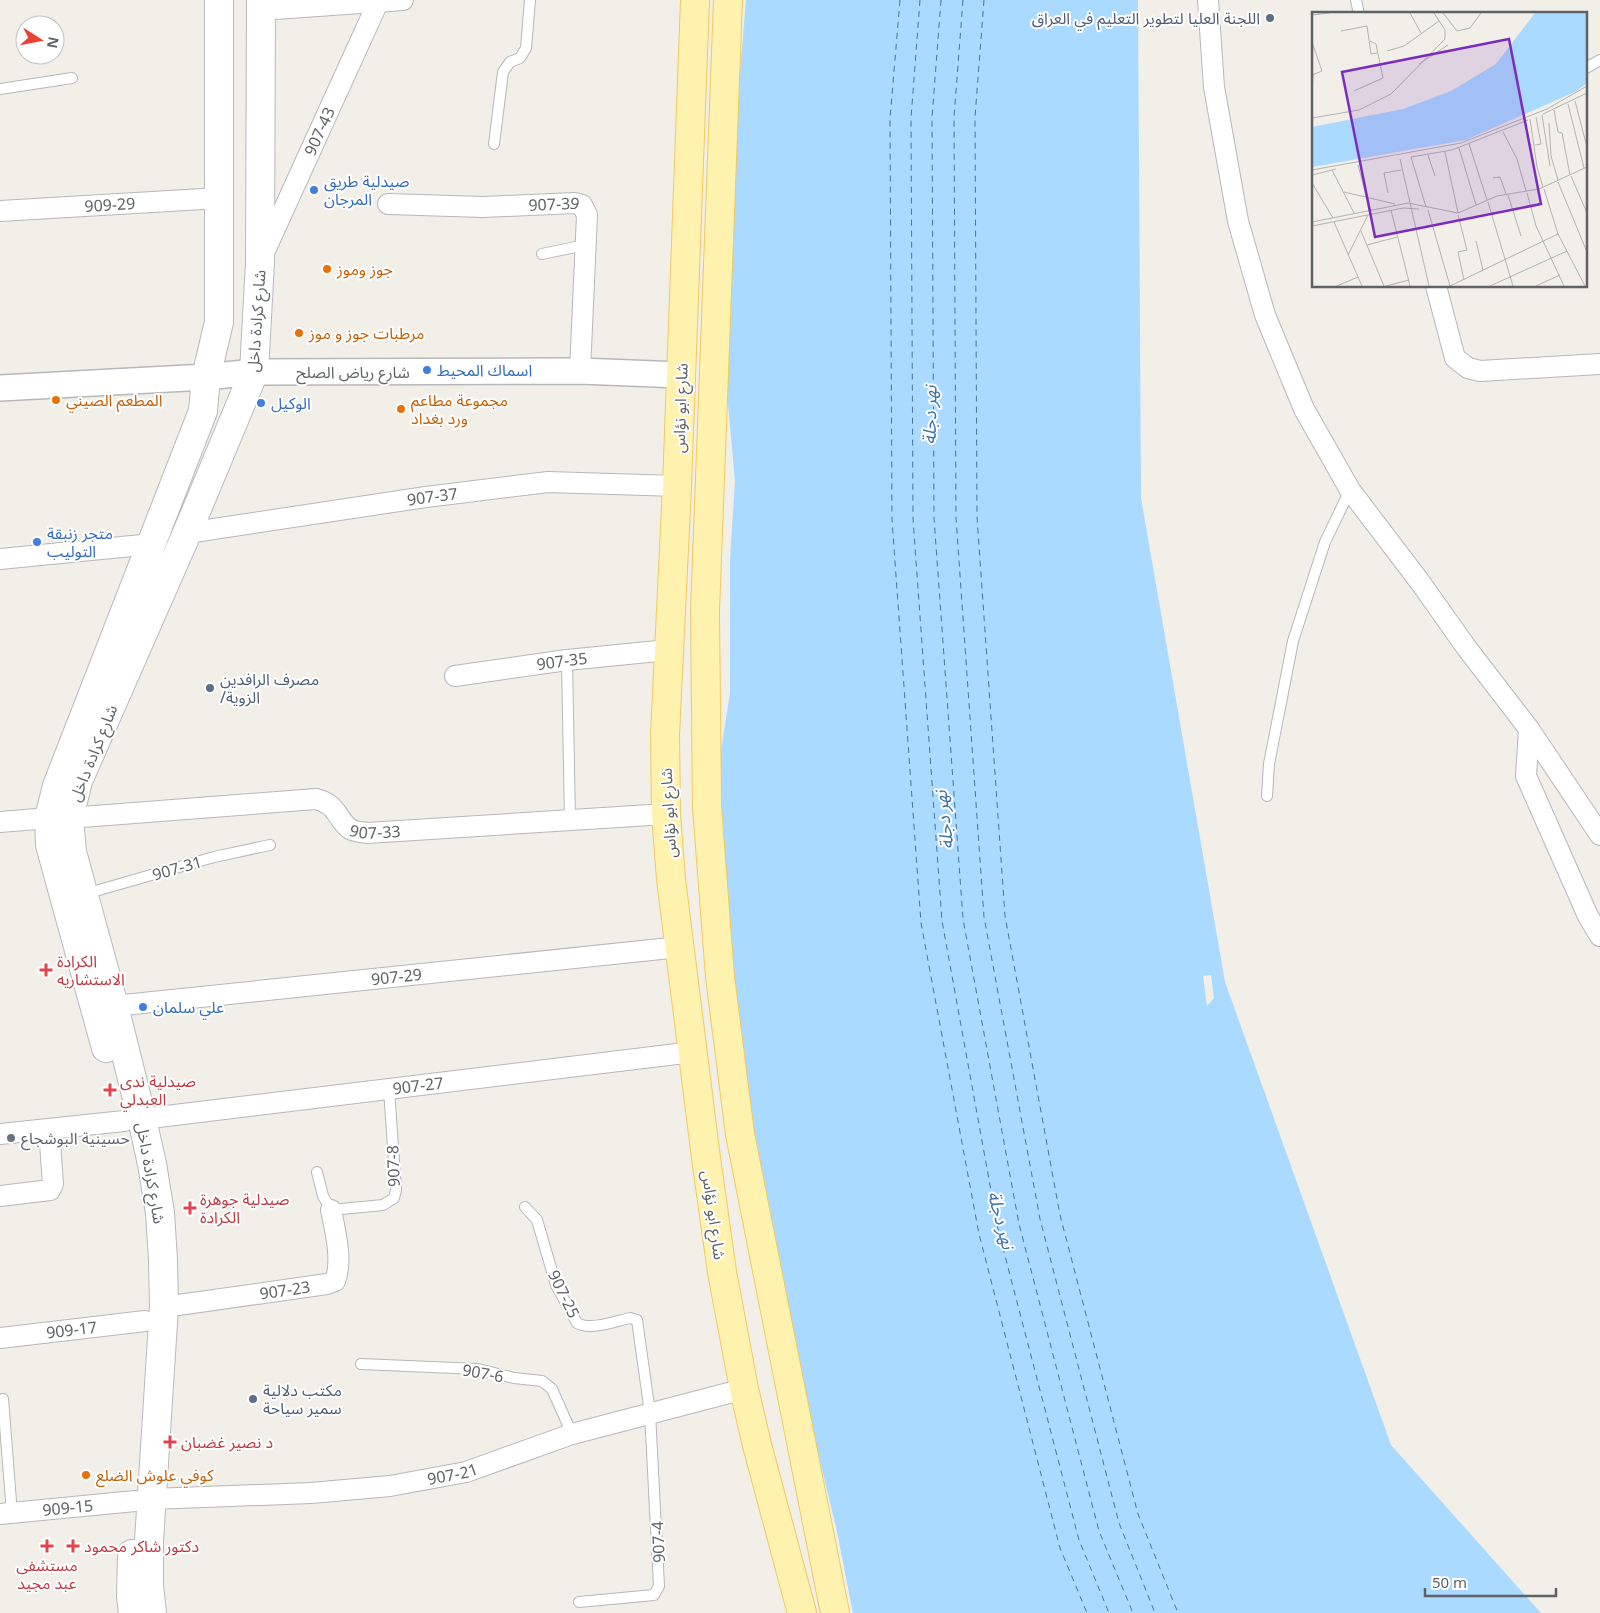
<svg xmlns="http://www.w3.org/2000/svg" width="1600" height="1613" font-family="'Noto Sans','Noto Sans Arabic',sans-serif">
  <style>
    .water { fill: #aadaff }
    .pier { fill: #f1efe8 }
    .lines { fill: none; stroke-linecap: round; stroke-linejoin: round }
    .ferry { stroke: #4174aa; stroke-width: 1; stroke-dasharray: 6 5; stroke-linecap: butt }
    .service-casing { stroke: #b5b8bc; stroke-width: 12 }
    .minor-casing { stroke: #b5b8bc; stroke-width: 22 }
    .tertiary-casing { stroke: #b5b8bc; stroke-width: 28 }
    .secondary-casing { stroke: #b6babf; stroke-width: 30 }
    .primary-casing { stroke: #f2c960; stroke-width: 30 }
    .service { stroke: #fff; stroke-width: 10 }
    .minor { stroke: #fff; stroke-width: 20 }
    .tertiary { stroke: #fff; stroke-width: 25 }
    .secondary { stroke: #fff; stroke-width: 28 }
    .primary { stroke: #fff2af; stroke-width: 28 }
    .service-dot { fill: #5c6f8a; stroke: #fff; stroke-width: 2 }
    .shop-dot { fill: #3f7fe0; stroke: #fff; stroke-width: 2 }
    .food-dot { fill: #e8710a; stroke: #fff; stroke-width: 2 }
    .health-dot { fill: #e0444e; stroke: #fff; stroke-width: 2 }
    .worship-dot { fill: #6b7280; stroke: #fff; stroke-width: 2 }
    .labels { text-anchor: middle; stroke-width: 4; stroke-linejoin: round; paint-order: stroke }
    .service-label { font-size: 16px; fill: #4e5e75; stroke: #fff; text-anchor: start }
    .street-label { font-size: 16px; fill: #5f6368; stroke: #fff }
    .shop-label { font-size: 16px; fill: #366cbe; stroke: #fff; text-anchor: start }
    .food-label { font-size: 16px; fill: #c56008; stroke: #fff; text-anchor: start }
    .health-label { font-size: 16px; fill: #be3a42; stroke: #fff; text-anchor: start }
    .worship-label { font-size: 16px; fill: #5b616d; stroke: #fff; text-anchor: start }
    .water-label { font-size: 18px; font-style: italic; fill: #4174aa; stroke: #fff }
    .inset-river { fill: none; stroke: #aadaff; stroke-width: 2.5 }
    .inset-road { fill: none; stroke: #b3b3b1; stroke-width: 1 }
    .view { fill: #7b2cbf; fill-opacity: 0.15; stroke: #7b2cbf; stroke-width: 2.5 }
    .inset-edge { fill: none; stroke: #5f6368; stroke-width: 2.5 }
  </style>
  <rect width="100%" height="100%" fill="#f1efe8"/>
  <!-- water -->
  <path class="water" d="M746,0H1138L1141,498L1225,982L1391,1445L1541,1613H853L836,1527L805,1400L762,1188L756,1139L734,1030L716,782L730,693V559L735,481L722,339L729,202Z"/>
  <!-- pier -->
  <path class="pier" d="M1211,975L1214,998L1207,1006L1203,976Z"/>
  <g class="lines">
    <!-- ferry -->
    <path class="ferry" d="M900,0L890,119L892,520L921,923L979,1234L1060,1548L1087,1613
      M920,0L911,118L913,519L942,921L998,1229L1079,1540L1109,1613
      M941,0L932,118L934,518L963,919L1019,1224L1099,1531L1133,1613
      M963,0L954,117L956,518L984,917L1040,1219L1119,1523L1155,1613
      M984,0L975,117L977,517L1005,916L1060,1215L1138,1514L1178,1613"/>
    <!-- service casing -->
    <g class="service-casing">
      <path id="service" d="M1356,0L1359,14
        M1586,68L1600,60
        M0,89L72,78
        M494,144L503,72L510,62L520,58L526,48L530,0
        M542,254L585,245
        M567,660L570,820
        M1267,796L1269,764L1293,641L1325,542L1350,490
        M85,894L214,857L270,845
        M317,1172L323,1196L331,1210L383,1205L394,1198L396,1190L389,1089
        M525,1207L537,1220L556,1285L577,1323C590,1331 616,1321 630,1318L637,1320L650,1413L659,1586L654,1595L579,1602
        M361,1364L478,1369L514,1378L542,1381L552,1389L572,1434
        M3,1399L12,1514"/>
    </g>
    <!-- minor casing -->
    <g class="minor-casing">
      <g id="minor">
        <path d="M1208,0L1214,87L1238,221L1265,315L1304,409L1350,490L1420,582L1466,647L1529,729L1600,835"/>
        <path d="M261,10L403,0"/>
        <path id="s1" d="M388,204L483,207L574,203L582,205L587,215L580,371"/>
        <path id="s2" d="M0,211L220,198"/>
        <path id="s3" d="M263,255L379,0"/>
        <path d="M1436,286L1455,358L1468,368L1480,371L1600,364"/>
        <path id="s4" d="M187,533L426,497L548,482L677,486"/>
        <path d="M0,559L152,544"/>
        <path id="s5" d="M455,676L567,660L668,650"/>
        <path d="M1529,729L1526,776L1588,916L1600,936"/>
        <path id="s6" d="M69,818L316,799C339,805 336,819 350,829C355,832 361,832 367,833L666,814"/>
        <path d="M0,822L49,818"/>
        <path id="s7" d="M114,1006L680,947"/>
        <path id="s8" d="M142,1119L693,1052"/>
        <path d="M0,1134L124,1121"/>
        <path d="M0,1196L50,1190L53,1184L49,1129"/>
        <path id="s9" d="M164,1307L327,1284L335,1281C343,1261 335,1230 331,1210"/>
        <path id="s10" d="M0,1338L145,1321"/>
        <path id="s11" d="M152,1499L311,1493L390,1486L466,1472L572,1434L744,1389"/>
        <path id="s12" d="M0,1514L135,1501"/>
      </g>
    </g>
    <!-- tertiary casing -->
    <g class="tertiary-casing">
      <path id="tertiary" d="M0,388L206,377L254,372L580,371L681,375"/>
    </g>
    <!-- secondary casing -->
    <g class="secondary-casing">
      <path id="secondary" d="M106,1048L50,845L49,818L57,786L203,411L206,377L219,322V0
        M132,1554L131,1596L133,1613
        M152,1613L149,1585V1541L164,1307L163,1260L160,1213L152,1164L142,1119L114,1006L72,852L69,818L78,781L187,533L254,372L260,262L261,0"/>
    </g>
    <!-- primary casing -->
    <g class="primary-casing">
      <path id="primary" d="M695,0L677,486L665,735L666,814L671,879L706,1158L722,1272L744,1389L757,1445L802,1613
        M728,0L705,611L707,807L720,977L740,1134L835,1613"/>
    </g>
    <!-- service -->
    <use href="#service" class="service"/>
    <!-- minor -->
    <use href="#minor" class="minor"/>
    <!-- tertiary -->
    <use href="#tertiary" class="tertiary"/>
    <!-- secondary -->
    <use href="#secondary" class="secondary"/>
    <!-- primary -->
    <use href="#primary" class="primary"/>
  </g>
  <!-- markers -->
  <g class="service-dot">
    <circle cx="1270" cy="18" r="5"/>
    <circle cx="210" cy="688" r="5"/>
    <circle cx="253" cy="1399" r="5"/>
  </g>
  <g class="shop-dot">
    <circle cx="314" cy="190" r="5"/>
    <circle cx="427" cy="370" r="5"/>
    <circle cx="261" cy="403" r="5"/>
    <circle cx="37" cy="542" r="5"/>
    <circle cx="143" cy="1007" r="5"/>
  </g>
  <g class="food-dot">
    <circle cx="327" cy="269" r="5"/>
    <circle cx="299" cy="333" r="5"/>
    <circle cx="56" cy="400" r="5"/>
    <circle cx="401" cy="409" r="5"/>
    <circle cx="86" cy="1475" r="5"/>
  </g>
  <g class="health-dot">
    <path d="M43.5 962.5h5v5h5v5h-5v5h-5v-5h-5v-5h5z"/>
    <path d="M107.5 1082.5h5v5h5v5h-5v5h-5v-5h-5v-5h5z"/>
    <path d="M187.5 1200.5h5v5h5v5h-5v5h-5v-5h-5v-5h5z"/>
    <path d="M167.5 1434.5h5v5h5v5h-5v5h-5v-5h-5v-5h5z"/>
    <path d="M44.5 1538.5h5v5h5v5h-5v5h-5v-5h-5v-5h5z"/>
    <path d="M70.5 1538.5h5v5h5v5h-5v5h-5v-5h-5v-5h5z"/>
  </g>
  <circle class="worship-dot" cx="11" cy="1138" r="5"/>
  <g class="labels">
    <!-- service labels -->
    <g class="service-label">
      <text x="1260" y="24" text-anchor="end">اللجنة العليا لتطوير التعليم في العراق</text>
      <text x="220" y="685">مصرف الرافدين<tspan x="220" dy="18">/الزوية</tspan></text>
      <text x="263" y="1396">مكتب دلالية<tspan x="263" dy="18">سمير سياحة</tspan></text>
    </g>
    <!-- street labels -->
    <g class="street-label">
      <text dy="6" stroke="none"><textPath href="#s3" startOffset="136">907-43</textPath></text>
      <text dy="6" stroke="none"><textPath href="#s2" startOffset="110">909-29</textPath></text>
      <text dy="6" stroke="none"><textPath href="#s1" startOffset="166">907-39</textPath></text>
      <text transform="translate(256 321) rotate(-86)" y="6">شارع كرادة داخل</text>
      <text x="353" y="378">شارع رياض الصلح</text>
      <text transform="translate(680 408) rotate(-88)" y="6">شارع ابو نؤاس</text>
      <text dy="6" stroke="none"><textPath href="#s4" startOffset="248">907-37</textPath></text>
      <text dy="6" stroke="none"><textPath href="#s5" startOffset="108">907-35</textPath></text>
      <text transform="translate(93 753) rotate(-68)" y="6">شارع كرادة داخل</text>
      <text transform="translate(668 813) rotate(-93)" y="6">شارع ابو نؤاس</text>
      <text dy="6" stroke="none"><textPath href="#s6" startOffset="320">907-33</textPath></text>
      <text transform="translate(177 868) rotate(-16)" y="6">907-31</text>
      <text dy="6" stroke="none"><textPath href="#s7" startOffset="284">907-29</textPath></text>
      <text dy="6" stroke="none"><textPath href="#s8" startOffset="278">907-27</textPath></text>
      <text transform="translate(393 1166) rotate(-92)" y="6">907-8</text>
      <text transform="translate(151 1173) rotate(80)" y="6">شارع كرادة داخل</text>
      <text transform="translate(714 1215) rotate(82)" y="6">شارع ابو نؤاس</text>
      <text dy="6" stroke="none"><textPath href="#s9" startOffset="122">907-23</textPath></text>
      <text transform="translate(564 1294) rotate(64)" y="6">907-25</text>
      <text dy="6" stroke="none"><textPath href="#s10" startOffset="72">909-17</textPath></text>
      <text transform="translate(483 1373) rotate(10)" y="6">907-6</text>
      <text dy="6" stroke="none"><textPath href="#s11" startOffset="302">907-21</textPath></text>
      <text dy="6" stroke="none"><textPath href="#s12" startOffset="68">909-15</textPath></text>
      <text transform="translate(658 1542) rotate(-93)" y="6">907-4</text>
    </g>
    <!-- shop labels -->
    <g class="shop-label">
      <text x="324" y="187">صيدلية طريق<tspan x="324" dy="18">المرجان</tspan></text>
      <text x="437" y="376">اسماك المحيط</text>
      <text x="271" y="409">الوكيل</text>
      <text x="47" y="539">متجر زنبقة<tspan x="47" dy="18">التوليب</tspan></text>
      <text x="153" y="1013">علي سلمان</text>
    </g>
    <!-- food labels -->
    <g class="food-label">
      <text x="337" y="275">جوز وموز</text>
      <text x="309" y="339">مرطبات جوز و موز</text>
      <text x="66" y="406">المطعم الصيني</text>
      <text x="411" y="406">مجموعة مطاعم<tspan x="411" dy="18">ورد بغداد</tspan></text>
      <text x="96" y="1481">كوفي علوش الضلع</text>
    </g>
    <!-- health labels -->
    <g class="health-label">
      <text x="57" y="967">الكرادة<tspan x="57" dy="18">الاستشاريه</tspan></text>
      <text x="120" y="1087">صيدلية ندى<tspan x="120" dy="18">العبدلي</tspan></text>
      <text x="200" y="1205">صيدلية جوهرة<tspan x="200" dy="18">الكرادة</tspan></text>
      <text x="181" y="1448">د نصير غضبان</text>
      <text x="84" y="1552">دكتور شاكر محمود</text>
      <text x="47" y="1571" text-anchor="middle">مستشفى<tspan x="47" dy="18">عبد مجيد</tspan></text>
    </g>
    <!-- worship labels -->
    <g class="worship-label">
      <text x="21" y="1144">حسينية البوشجاع</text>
    </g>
    <!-- water labels -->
    <g class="water-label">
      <text transform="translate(930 415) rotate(-89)" y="6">نهر دجلة</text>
      <text transform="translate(944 820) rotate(-97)" y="6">نهر دجلة</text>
      <text transform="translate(1001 1220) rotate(75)" y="6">نهر دجلة</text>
    </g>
  </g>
  <!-- overview -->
  <g transform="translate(1312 12)">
    <rect width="275" height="275" fill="#f1efe8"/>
    <path d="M223,1H275V71L263,80L154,128L0,155V115L91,97L139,79L184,52Z" fill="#aadaff"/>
    <path class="inset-river" d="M0,128L96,114L167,91L234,52L267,21L275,3M0,130L97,116L168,93L197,79L236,54L269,22L275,8M0,133L97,118L169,95L199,81L237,55L271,23L275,13M0,135L98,120L169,97L200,83L239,57L275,19M0,137L98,122L170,99L201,84L240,59L275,24"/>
    <path class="inset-road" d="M98,1L109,21M131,1L145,19L158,16L169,1M0,3L17,1M29,19L55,14L59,42L65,41M0,30L10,59L0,63M75,39L92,34L127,9M107,52L136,33M42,79L71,66L64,32L58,29M0,80L1,63M263,89L275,135M256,92L272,156M242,98L246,120L250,121L258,163M231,102L275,81M230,103L238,154M0,106L47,98L79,82L133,27V18L122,1M218,107L225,155L231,175M237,111L239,144L246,168M191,120L205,147L214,179M157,132L175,188M223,133L229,132L224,105M147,136L164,193M133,140L146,201M116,143L123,164M99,145L114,195M99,145L140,138L216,108M88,147L117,274M46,153L58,198M0,158L149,131L235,97L275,74M20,158L42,201M0,163L24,157M259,164L275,201M181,166L188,165L194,182M246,170L275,240M0,171L21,206M232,177L246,222L273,274M32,180L83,192M76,181L72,161L89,158M215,181L224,214L252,274M196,183L209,224M176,190L201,274M79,198L98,274M116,198L138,274M146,203L155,238L146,240L152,268M0,210L96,191L146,201L185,184L227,177L275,155M22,210L50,274M0,214L91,196L107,197M49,219L72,274M164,229L171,258M55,233L85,225M36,243L56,203M25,274L46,265M74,274L97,268M138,274L246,222M178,274L255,239M224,274L248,263"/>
    <path class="view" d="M197,27L229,192L63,225L30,60Z"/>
    <rect width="275" height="275" class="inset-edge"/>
  </g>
  <!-- north arrow -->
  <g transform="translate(40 40) rotate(101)"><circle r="24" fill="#ffffff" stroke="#bfc1c3"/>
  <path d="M0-4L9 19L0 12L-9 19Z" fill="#ea4335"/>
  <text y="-8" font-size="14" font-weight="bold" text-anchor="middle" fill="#5f6368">N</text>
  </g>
  <!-- scale -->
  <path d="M1425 1588v8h131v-8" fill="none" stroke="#5f6368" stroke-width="2.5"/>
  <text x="1432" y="1588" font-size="15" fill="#5f6368" stroke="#ffffff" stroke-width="4" paint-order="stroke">50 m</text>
</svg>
